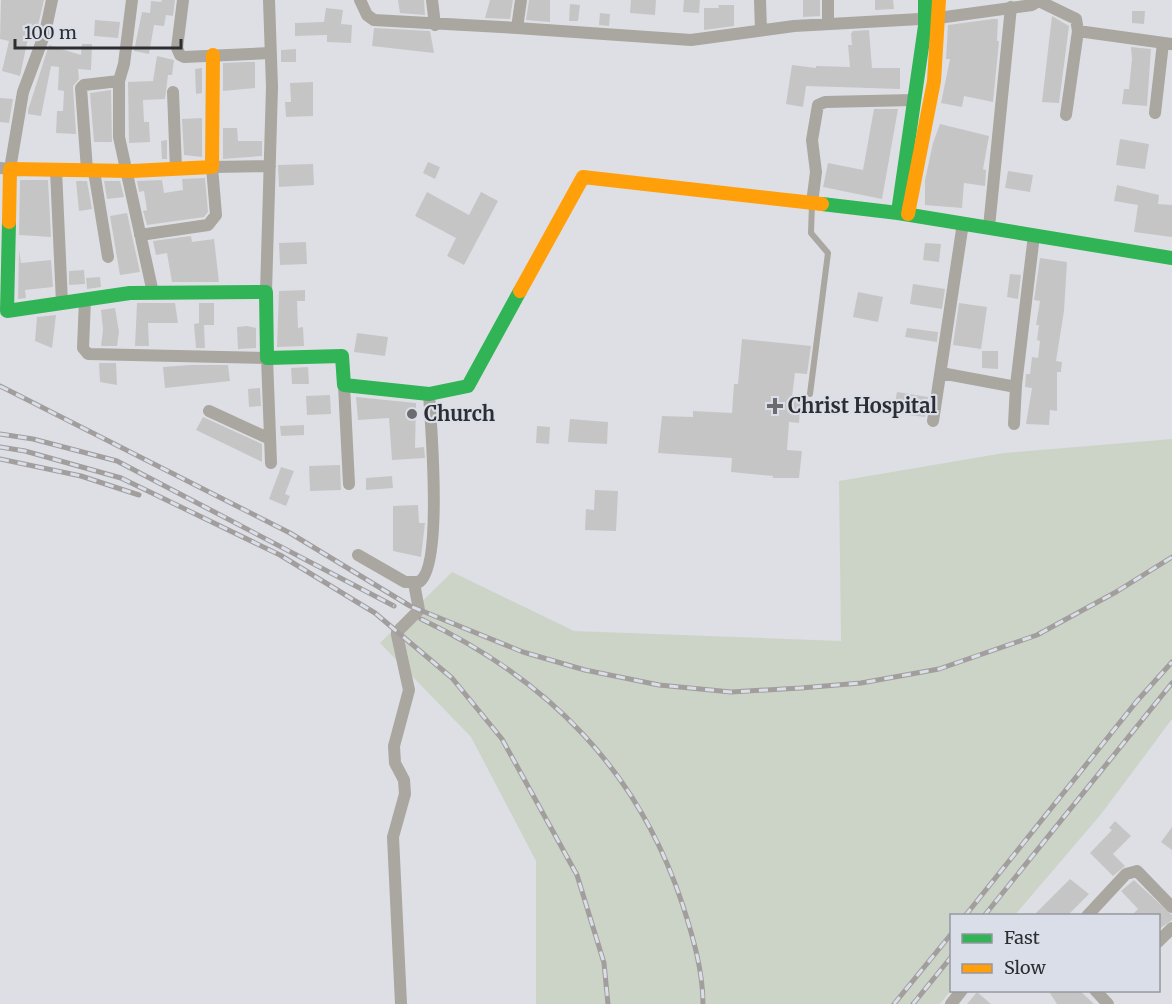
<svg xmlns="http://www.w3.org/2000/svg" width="1172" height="1004" font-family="Merriweather,serif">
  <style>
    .green { fill: #ccd4c8 }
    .building { fill: #c6c5c6 }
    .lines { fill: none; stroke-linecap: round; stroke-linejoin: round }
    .lane { stroke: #aaa6a0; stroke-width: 6 }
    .street { stroke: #aaa6a0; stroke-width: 12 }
    .fast { stroke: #30b455; stroke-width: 14 }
    .slow { stroke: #ff9f0a; stroke-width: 14 }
    .rail-casing { stroke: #a19e9d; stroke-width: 5 }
    .rail { stroke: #dadee8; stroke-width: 3; stroke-dasharray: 9; stroke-linecap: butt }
    .poi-dot { fill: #6b6c70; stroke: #dadee8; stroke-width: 2 }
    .labels { text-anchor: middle; stroke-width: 4.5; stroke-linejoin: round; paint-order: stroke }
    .poi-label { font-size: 20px; font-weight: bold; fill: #2d2e32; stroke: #dadee8; text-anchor: start }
  </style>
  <rect width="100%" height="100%" fill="#dedfe4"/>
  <!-- green -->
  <path class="green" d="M1172,439V719L1102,813L1015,915L952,916L951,990L940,1004H536V861L471,737L380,643L452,572L574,631L841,641L839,481L1004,453Z"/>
  <!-- building -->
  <path class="building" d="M1,0H44L37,30L30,29L20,76L2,71L9,41L0,39Z
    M162,0H175L173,16L166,15L164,26L154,25L149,54L134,51L142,12L150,13L151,1L161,2Z
    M398,0H424L425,15L400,13Z
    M490,0H513L510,19L485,18Z
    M529,0H550V22L526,20Z
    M631,0H656L655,15L630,13Z
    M684,0H700L699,13L683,12Z
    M803,0H820V16L803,17Z
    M875,0H893L894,9L875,10Z
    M570,4L580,5L578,21H569Z
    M718,5H734V26L704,30V8H719Z
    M326,8L343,10L341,24L352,25L351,43L327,42V35L295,36V23L324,22Z
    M1132,11H1145L1144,24L1132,23Z
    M600,13L610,14L609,26L599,25Z
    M1052,16L1069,26L1059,103L1042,102Z
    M993,19H998L997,41H999L993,102L964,96L962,107L941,103L950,59H946L948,25Z
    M95,20L120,22L118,38L94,36Z
    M374,28L430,31L434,53L372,46Z
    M869,30L872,68H900V89L806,86L803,107L786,104L792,65L816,68V66L850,67L848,45H852L851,34L853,31Z
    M82,44H92L91,70L78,69L79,79L73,86L76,134L56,133L57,111H63L64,91L58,90L59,67L51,66L41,116L28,114V110L49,45L81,55Z
    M1131,47L1151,49L1147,106L1122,104L1124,89H1129L1132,59Z
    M296,49V62H281V50Z
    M157,56L174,60L172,75H168L165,99L143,100L144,122H149L150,142L129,143L128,82L153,81Z
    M246,62H255V88L223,91V63Z
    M202,68V93L196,94L195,69Z
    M313,82V116L286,117L285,102H291L290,83Z
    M111,90L112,142H94L90,93Z
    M0,98L13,99L9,123L0,122Z
    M874,109H898L882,199L823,187L828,163L863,170Z
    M202,118V157L184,155L182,119Z
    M940,124L989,136L983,169L986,170L985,186L964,183L962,208L925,205V180L933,143Z
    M223,128H237L238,141H262V156L223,159Z
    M1120,139L1149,144L1145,169L1116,165Z
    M167,140V159H162L161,141Z
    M428,162L440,167L435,179L423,173Z
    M313,164L314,185L279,187L278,165Z
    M1008,171L1033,175L1030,192L1005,188Z
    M205,178L208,212L204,217L147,225L143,211L147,210L144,191L139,192L137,181L162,180L164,193L183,190L182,179Z
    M20,180H48L51,237L19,235Z
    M76,181H87L92,209L79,211Z
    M104,181H120L124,197L107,199Z
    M1117,185L1159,195L1158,204L1172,205V237L1134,232L1138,205L1114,201Z
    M427,192L469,215L481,192L498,201L464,265L447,256L456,238L415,216Z
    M127,213L140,272L120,275L110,216Z
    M191,236L192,242L214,239L219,282H172L167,253L156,255L153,241Z
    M306,242L307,264L280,265L279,243Z
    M925,243L941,244L939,262L923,260Z
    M19,250L21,263L51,260L53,287L25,290L26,298L18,299Z
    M1040,258L1067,262L1064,311L1056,361L1062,362L1061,372H1057V411L1050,410L1049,425L1026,424L1032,388L1025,387L1026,374H1030L1032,357L1038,358L1040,341L1037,340L1039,325H1036L1040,301L1034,300Z
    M84,270L85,284L69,285V271Z
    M1010,274L1021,275L1018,299L1007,297Z
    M100,277L101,287L87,289L86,278Z
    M913,284L945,289L942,309L910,304Z
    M305,290V301H297L298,328L303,327L304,346L277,347L279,291Z
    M858,292L883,297L878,322L853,317Z
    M137,303H175L178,323H148L149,346H135Z
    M199,303H214V325H204L205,348H196L194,324L199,323Z
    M959,303L987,307L981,349L953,345Z
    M115,308L119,332L117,346H101L103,330L101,310Z
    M56,315L52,348L35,341L37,317Z
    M247,326L256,328V348L238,349L237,327Z
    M907,328L938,332L937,342L905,337Z
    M357,333L388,337L385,356L354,352Z
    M742,339L811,346L807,374L795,373L792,397H801L799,423L789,422L787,450L802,451L799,478H773V476L731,472L732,458L658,453L662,416L693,417V411L732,413L734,384H738Z
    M982,351H998V369L982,368Z
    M99,363H116L117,385L100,382Z
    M191,365H228L230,381L165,388L163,367Z
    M308,367L309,384H292L291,368Z
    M260,388L261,406L249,407L248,389Z
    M897,392L928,397L925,417L893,413Z
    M330,395L331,414L307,415L306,396Z
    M356,397L416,403L415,448L424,447L425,458L392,460L389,418L358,420Z
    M203,417L262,444V462L196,430Z
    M570,419L608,422L607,444L568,442Z
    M304,425V435L281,436L280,426Z
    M537,426L550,427L549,444L536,443Z
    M340,465L341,490L310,491L309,466Z
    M281,467L294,471L285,494L290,496L286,506L269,499Z
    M392,476L393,488L366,490V478Z
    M595,490L618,491L616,531L585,530L586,509L594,510Z
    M418,505L419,523H425L421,557L393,551V506Z
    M1115,821L1131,836L1113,854L1125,866L1113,876L1090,853L1112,830L1109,828Z
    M1172,827V850L1161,842Z
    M1070,879L1089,894L1068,915H1034Z
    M1134,880L1172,915V920L1158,930V915H1132L1138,909L1121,891Z
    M1048,990H1079L1094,1004H1057Z
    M977,992L991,1004H967Z"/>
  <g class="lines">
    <!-- lane -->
    <path class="lane" d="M810,394L828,253L811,233L812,204"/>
    <!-- street -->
    <path class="street" d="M132,0L124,64L119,81V137L153,293
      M183,0L177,48L180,55L184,57L270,53
      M360,0L367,15L374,20L517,28
      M432,0L435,25
      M521,0L517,28L691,40L794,26L938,18L1032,5L1040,0
      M760,0L761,30
      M1039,1L1076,19L1078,31L1066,115
      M828,23V0
      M1078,31L1172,44
      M173,92L176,169
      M1155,113L1163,43
      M0,168L10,169L23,92L45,33L52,0
      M56,170L62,303
      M87,170L81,88L84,85L119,81
      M94,171L108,257
      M812,203L816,172L812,140L818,105L825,102L914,100
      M989,227L1011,7
      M140,235L208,225L216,215L212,167L270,166
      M266,292L272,87L269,0
      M85,299L83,348L88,354L267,358L271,463
      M941,373L1016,387
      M344,385L349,484
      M209,411L270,439
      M933,421L963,223
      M1014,424L1016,385L1034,235
      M358,555L405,582H419C443,568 431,424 429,394
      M1087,916L1126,874L1137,871L1172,907
      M1158,942L1172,928
      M1095,990L1108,1004
      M401,1004L393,837L405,794L404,780L395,763L394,746L409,690L397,635V632L419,610L414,583
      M951,1004L962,990"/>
    <!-- fast -->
    <path class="fast" d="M822,204L898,213L1172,258
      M898,212L925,26V0
      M9,222L7,311L130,293L266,292L267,358L342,356L344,385L429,394L468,386L520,291"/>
    <!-- slow -->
    <path class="slow" d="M908,214L934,81L939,0
      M9,222L10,169L132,171L212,167L213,55
      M520,291L583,177L822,204"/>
    <!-- rail casing -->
    <g class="rail-casing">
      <path id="rail" d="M0,386L290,533L410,606L523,652L585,670L659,685L731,692L801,688L861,683L939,669L1037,635L1116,592L1172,557
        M0,434L33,439L117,461L394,606
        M0,447L25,451L121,478L280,555L375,613L452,678L502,739L577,875L604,963L608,1004
        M0,459L81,476L139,495
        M421,619C549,680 639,771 683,906C693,937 703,971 703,1004
        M965,916L1137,701L1172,662
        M984,916L1172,683
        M894,1004L952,933
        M913,1004L952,956"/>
    </g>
    <!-- rail -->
    <use href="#rail" class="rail"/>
  </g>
  <!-- markers -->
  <g class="poi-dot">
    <path d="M772 397h6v6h6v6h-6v6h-6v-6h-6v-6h6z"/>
    <circle cx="412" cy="414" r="6"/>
  </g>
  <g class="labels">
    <!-- poi labels -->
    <g class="poi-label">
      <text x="788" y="413">Christ Hospital</text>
      <text x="424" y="421">Church</text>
    </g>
  </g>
  <!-- legend -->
  <rect x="950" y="914" width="210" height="78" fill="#dadee8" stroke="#95989f" stroke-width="1.5"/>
  <rect x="962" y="934" width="30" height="9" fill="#30b455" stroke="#95989f" stroke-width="1.5"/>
  <text x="1004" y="944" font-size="18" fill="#2d2e32">Fast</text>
  <rect x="962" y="964" width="30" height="9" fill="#ff9f0a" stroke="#95989f" stroke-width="1.5"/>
  <text x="1004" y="974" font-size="18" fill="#2d2e32">Slow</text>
  <!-- scale -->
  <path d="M15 39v9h166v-9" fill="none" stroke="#2d2e32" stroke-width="3"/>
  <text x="24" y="39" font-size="18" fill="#2d2e32" stroke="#dadee8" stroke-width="4.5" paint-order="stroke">100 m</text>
</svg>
